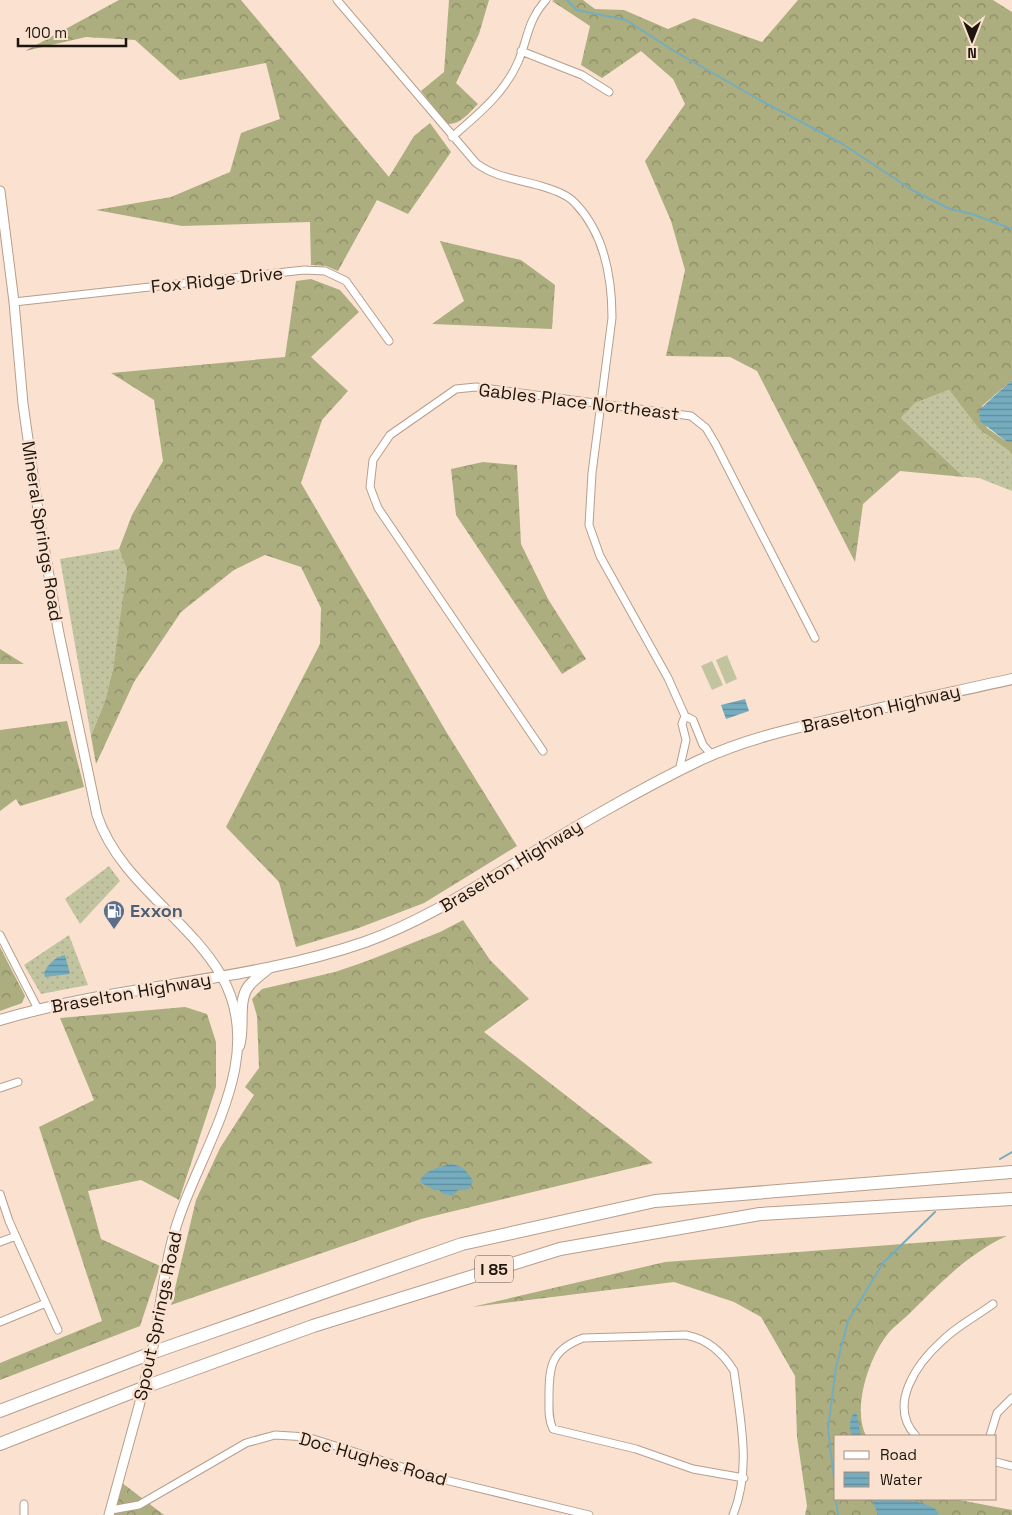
<svg xmlns="http://www.w3.org/2000/svg" width="1012" height="1515" font-family="'Space Grotesk',sans-serif">
  <style>
    .grass { fill: url(#grass-dots) }
    .forest { fill: url(#forest-crowns) }
    .garden { fill: #c2c4a0 }
    .water { fill: url(#water-rules) }
    .lines { fill: none; stroke-linecap: round; stroke-linejoin: round }
    .stream { stroke: #75adbf; stroke-width: 2 }
    .minor-casing { stroke: #b69e8d; stroke-width: 9 }
    .tertiary-casing { stroke: #b69e8d; stroke-width: 11 }
    .secondary-casing { stroke: #b69e8d; stroke-width: 12 }
    .motorway-casing { stroke: #b69e8d; stroke-width: 14 }
    .minor { stroke: #fff; stroke-width: 7 }
    .tertiary { stroke: #fff; stroke-width: 9 }
    .secondary { stroke: #fff; stroke-width: 10 }
    .motorway { stroke: #fff; stroke-width: 12 }
    .tertiary-bridge-casing { stroke: #b69e8d; stroke-width: 11; stroke-linecap: butt }
    .tertiary-bridge { stroke: #fff; stroke-width: 9 }
    .labels { text-anchor: middle; stroke-width: 5; stroke-linejoin: round; paint-order: stroke }
    .shield { fill: #fbe2d0; stroke: #605248; stroke-width: 1 }
    .shield-label { font-size: 16px; font-weight: bold; fill: #1d150e }
    .street-label { font-size: 18px; fill: #1d150e; stroke: #fbe2d0 }
    .service-label { font-size: 18px; font-weight: bold; fill: #4e5e75; stroke: #fbe2d0; text-anchor: start }
  </style>
  <defs>
    <pattern id="grass-dots" width="8" height="8" patternUnits="userSpaceOnUse" patternTransform="scale(1.25)"><rect width="8" height="8" fill="#c2c4a0"/><path d="M2 2h.1M6 6h.1" fill="none" stroke="#a6a889" stroke-width="1.8" stroke-linecap="round"/></pattern>
    <pattern id="forest-crowns" width="20" height="18" patternUnits="userSpaceOnUse" patternTransform="scale(1.25)"><rect width="20" height="18" fill="#acae7f"/><path d="M2 6a3 3 0 1 1 6 0M12 15a3 3 0 1 1 6 0" fill="none" stroke="#8b8c66"/></pattern>
    <pattern id="water-rules" width="6" height="5" patternUnits="userSpaceOnUse" patternTransform="scale(1.25)"><rect width="6" height="5" fill="#75adbf"/><path d="M0 2.5h6" fill="none" stroke="#5f8c9a"/></pattern>
  </defs>
  <rect width="100%" height="100%" fill="#fbe2d0"/>
  <!-- grass -->
  <path class="grass" d="M949,390L979,429L1009,451L1012,455V491L979,478L964,477L901,418L915,403Z
    M119,549L127,570L122,612L113,669L105,701L91,736L60,559Z
    M109,866L120,881L80,924L65,899Z
    M69,935L88,985L41,994L24,965Z"/>
  <!-- forest -->
  <path class="forest" d="M119,0H241L389,177L414,136L430,123L451,152L408,214L377,200L338,271L326,266L311,265L310,222L182,226L96,210L171,197L230,172L241,133L280,119L266,63L180,80L135,40L86,37L25,51Z
    M449,0H489L479,34L456,83L478,104C469,113 460,125 447,124L421,91L444,72Z
    M554,0H583L595,9L624,10L668,29L694,18L762,42L798,0H993L1012,12V380L982,406L987,428L1007,442H1012V455L1009,451L979,429L949,390L915,403L901,418L964,477L900,471L863,504L855,562L757,371L730,357L666,356L685,270L671,221L645,161L685,104L673,79L641,51L602,78L581,65L590,26L552,1Z
    M440,241L521,260L555,285L552,329L432,324L464,301Z
    M311,279L340,290L359,312L311,357L348,391L322,420L301,483L447,733L517,846L424,903L356,929L296,947L279,882L226,827L320,644L321,608L301,567L265,555L234,570L181,612L134,682L96,764L91,736L105,701L113,669L127,570L119,549L132,515L163,461L154,400L111,373L285,357L296,281Z
    M483,462L517,465L521,544L548,599L586,659L562,674L456,515L451,469Z
    M0,649L24,664H0Z
    M67,721L84,787L20,806L16,799L0,811V730Z
    M463,920L490,960L529,999L484,1032L653,1163L421,1219L171,1305L196,1200L220,1148L254,1095L245,1087L259,1068L257,1016L252,999L262,989L335,972L367,961L440,932Z
    M0,947L25,996L22,1003L0,1011Z
    M185,1007L207,1014L216,1042V1087L179,1200L141,1180L88,1191L101,1239L160,1266L140,1326L0,1380V1363L102,1321L39,1127L94,1100L60,1018Z
    M1007,1236C970,1252 938,1285 909,1314C902,1321 893,1327 887,1335C869,1358 852,1408 866,1436H836V1499H954L1012,1510V1515H805L807,1506L797,1437L795,1376L761,1317L734,1302L674,1282L472,1307L665,1262Z
    M117,1479L164,1515H105Z"/>
  <!-- garden -->
  <path class="garden" d="M727,655L737,679L726,684L716,660Z
    M712,661L723,685L712,690L701,666Z"/>
  <!-- water -->
  <path class="water" d="M1012,380V442H1007L980,421L979,410Z
    M745,699L749,711L726,719L721,705Z
    M65,955L70,974L45,977L44,973C48,964 55,957 65,955Z
    M451,1164C463,1166 467,1171 473,1181L469,1189L458,1190L453,1196L443,1194L439,1190H434L420,1182C423,1170 440,1167 451,1164Z
    M855,1412L857,1415L861,1436H852C849,1429 849,1418 855,1412Z
    M872,1499C889,1499 928,1498 939,1513L938,1515H878Z"/>
  <g class="lines">
    <!-- stream -->
    <path class="stream" d="M567,0L577,10L626,20L674,51L758,99L841,143L912,190L950,209L972,214L1012,229
      M1000,1159L1012,1152
      M836,1495L828,1429L836,1367L848,1321L883,1263L935,1212
      M836,1499L838,1515"/>
    <!-- minor casing -->
    <g class="minor-casing">
      <path id="minor" d="M337,0L476,163C496,178 518,179 541,186C553,190 567,194 575,203C604,233 612,278 612,318L592,473L589,525L600,556L668,678L685,716L693,720L703,745L712,755
        M521,51L582,75L609,92
        M452,137C477,115 504,94 518,62C528,39 527,21 546,0
        M14,302L304,270L325,271L346,281L389,341
        M543,751L378,508L370,487L373,460L390,435L456,389L476,387L691,416L706,428L715,443L815,638
        M679,771L686,740L682,724L685,716
        M0,935L38,1009
        M0,1088L18,1082
        M0,1194L9,1221L58,1330
        M0,1242L16,1236
        M0,1322L46,1303
        M916,1436C887,1405 917,1363 943,1340C957,1326 977,1316 993,1304
        M990,1436L997,1413L1012,1398
        M996,1462L1012,1466
        M24,1504V1515
        M111,1510L139,1505L246,1443L275,1435L307,1437L437,1478L589,1515
        M733,1515C752,1468 740,1419 734,1371C723,1353 707,1339 686,1335L583,1338C551,1350 549,1366 549,1397C549,1408 548,1419 553,1429L636,1449L693,1469L744,1478"/>
    </g>
    <!-- tertiary casing -->
    <g class="tertiary-casing">
      <path id="tertiary" d="M0,191L14,302L23,404L39,517L58,629L97,815C119,881 187,917 221,975C272,1063 193,1156 172,1241C164,1272 160,1306 155,1338
        M109,1515L139,1406"/>
    </g>
    <!-- secondary casing -->
    <g class="secondary-casing">
      <path id="secondary" d="M0,1020C119,984 247,983 365,942C418,923 466,893 514,864C574,828 634,792 698,761C742,740 790,729 838,718C896,704 954,692 1012,679
        M239,1046C245,1028 237,1003 248,987C252,981 263,973 269,968"/>
    </g>
    <!-- motorway casing -->
    <g class="motorway-casing">
      <path id="motorway" d="M0,1411L157,1351L462,1244L655,1201L1012,1172
        M0,1444L153,1384L313,1326L560,1249L760,1214L1012,1199"/>
    </g>
    <!-- minor -->
    <use href="#minor" class="minor"/>
    <!-- tertiary -->
    <use href="#tertiary" class="tertiary"/>
    <!-- secondary -->
    <use href="#secondary" class="secondary"/>
    <!-- motorway -->
    <use href="#motorway" class="motorway"/>
    <!-- tertiary-bridge casing -->
    <g class="tertiary-bridge-casing">
      <path id="tertiary-bridge" d="M139,1406L155,1338"/>
    </g>
    <!-- tertiary-bridge -->
    <use href="#tertiary-bridge" class="tertiary-bridge"/>
  </g>
  <!-- icons -->
  <defs>
    <g id="fuel-pin" transform="scale(1.125)"><path d="M0 17L-7.5 6A9.5 9.5 0 1 1 7.5 6Z" fill="#5c6f8a" stroke="#fbe2d0"/><path d="M-5.5-6h7V0h2V4h1.3V-2.5L3-4.5l.8-.8L6-3V5H2.5V1h-1V6h-7ZM-4.2-4.7v3.2H.2V-4.7Z" fill="#fff"/></g>
  </defs>
  <g fill-rule="evenodd">
    <use href="#fuel-pin" x="114" y="911"/>
  </g>
  <g class="labels">
    <!-- shield labels -->
    <rect class="shield" x="475" y="1255.5" width="38" height="27" rx="4"/>
    <g class="shield-label">
      <text x="494" y="1275">I 85</text>
    </g>
    <!-- street labels -->
    <g class="street-label">
      <text transform="translate(217 280) rotate(-6)" y="6">Fox Ridge Drive</text>
      <text transform="translate(579 402) rotate(7)" y="6">Gables Place Northeast</text>
      <text transform="translate(42 531) rotate(81)" y="6">Mineral Springs Road</text>
      <text transform="translate(881 709) rotate(-13)" y="6">Braselton Highway</text>
      <text transform="translate(511 866) rotate(-31)" y="6">Braselton Highway</text>
      <text transform="translate(131 993) rotate(-10)" y="6">Braselton Highway</text>
      <text transform="translate(158 1316) rotate(-78)" y="6">Spout Springs Road</text>
      <text transform="translate(373 1459) rotate(16)" y="6">Doc Hughes Road</text>
    </g>
    <!-- service labels -->
    <g class="service-label">
      <text x="130" y="917">Exxon</text>
    </g>
  </g>
  <!-- legend -->
  <rect x="834" y="1435" width="162" height="65" fill="#fbe2d0" stroke="#a29082"/>
  <rect x="844" y="1451" width="25" height="8" fill="#ffffff" stroke="#a29082"/>
  <text x="880" y="1460" font-size="15" fill="#1d150e">Road</text>
  <rect x="844" y="1472" width="25" height="15" fill="url(#water-rules)" stroke="#a29082"/>
  <text x="880" y="1485" font-size="15" fill="#1d150e">Water</text>
  <!-- north arrow -->
  <g transform="translate(972 40) rotate(180)" stroke="#fbe2d0" stroke-width="4" paint-order="stroke">
  <path d="M0-4L9 19L0 12L-9 19Z" fill="#1d150e"/>
  <text y="-8" font-size="14" font-weight="bold" text-anchor="middle" fill="#1d150e">N</text>
  </g>
  <!-- scale -->
  <path d="M18 38v8h108v-8" fill="none" stroke="#1d150e" stroke-width="2.5"/>
  <text x="25" y="38" font-size="15" fill="#1d150e" stroke="#fbe2d0" stroke-width="4" paint-order="stroke">100 m</text>
</svg>
